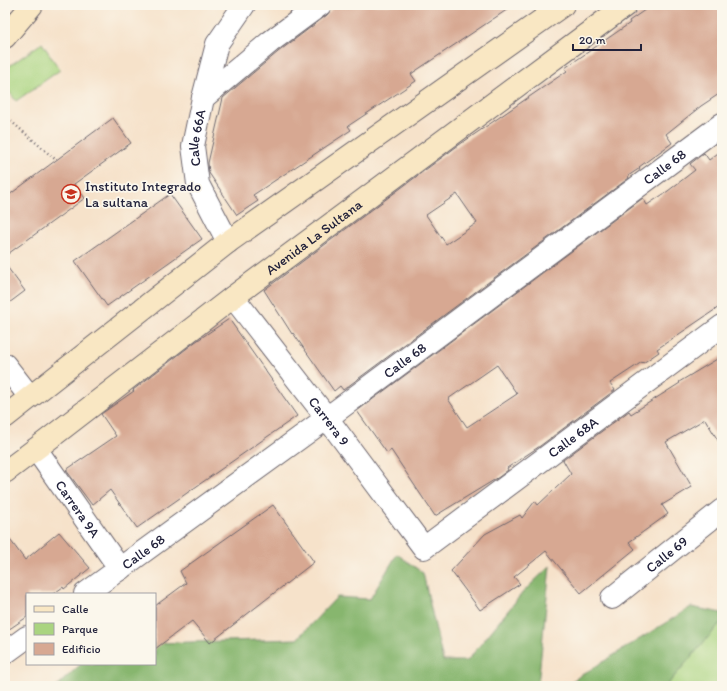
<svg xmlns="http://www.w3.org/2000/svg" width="727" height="691" font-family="Itim,sans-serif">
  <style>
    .green { fill: #aad480; stroke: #667b5e }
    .forest { fill: #87b66e; stroke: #546c54 }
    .building { fill: #d7a892; fill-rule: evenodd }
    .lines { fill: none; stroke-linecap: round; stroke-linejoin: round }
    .street-casing { stroke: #6c656d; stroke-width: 24 }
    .secondary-casing { stroke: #6c656d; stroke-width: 24 }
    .path { stroke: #6c656d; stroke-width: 2.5; stroke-dasharray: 1 3; stroke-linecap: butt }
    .street { stroke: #fff; stroke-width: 22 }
    .secondary { stroke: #f9e7c3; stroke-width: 22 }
    .labels { text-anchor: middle; stroke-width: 3.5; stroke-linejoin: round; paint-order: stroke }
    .street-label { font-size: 14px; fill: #22223b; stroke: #fbf7ec }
    .poi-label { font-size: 14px; fill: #22223b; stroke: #fbf7ec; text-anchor: start }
  </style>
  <rect width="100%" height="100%" fill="#fbf7ec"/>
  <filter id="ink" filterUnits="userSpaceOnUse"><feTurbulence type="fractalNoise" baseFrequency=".025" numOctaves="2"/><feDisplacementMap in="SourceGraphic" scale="8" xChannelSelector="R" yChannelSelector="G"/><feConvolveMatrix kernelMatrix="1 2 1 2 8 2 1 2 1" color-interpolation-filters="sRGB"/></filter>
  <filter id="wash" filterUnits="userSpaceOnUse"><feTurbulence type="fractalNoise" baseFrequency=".012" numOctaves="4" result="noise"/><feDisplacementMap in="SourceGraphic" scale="16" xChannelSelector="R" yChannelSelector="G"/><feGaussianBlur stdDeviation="0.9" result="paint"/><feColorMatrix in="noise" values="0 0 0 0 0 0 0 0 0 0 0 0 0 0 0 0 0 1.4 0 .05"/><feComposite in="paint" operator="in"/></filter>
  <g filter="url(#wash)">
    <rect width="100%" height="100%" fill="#f6e2ca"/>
    <!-- green -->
    <path class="green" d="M42,43L60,70L16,101L5,86V69Z
      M722,621V686H666Z"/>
    <!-- forest -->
    <path class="forest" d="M397,554L423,573L443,661H467L524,591L550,566L538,685L539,686H57L81,664H155V643L297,639L337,597L370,599Z
      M691,607L722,613V621L666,686H564Z"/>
    <g id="blocks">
      <!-- building -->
      <path class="building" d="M332,5H514L411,74L416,81L348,126L351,130L253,195L258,201L237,215L209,173L208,163L223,98L278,52L327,15L331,10Z
        M652,5H722V92L701,106L666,134L672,143L639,167L640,168L628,176L629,178L343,390L340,386L334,391L293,333L292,334L264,290L456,147L567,71L565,68L630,23L629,21ZM457,194L477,223L446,244L426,215Z
        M113,118L131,143L74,184L85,198L5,256V198Z
        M722,150V305L657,349L659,352L643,363L642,362L610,383L615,390L540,446L507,468L508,470L499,477L435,516L391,450L387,453L357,411L643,198L647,205L668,191L695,170L690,164L704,153L709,160ZM497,365L517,394L467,427L448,399Z
        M170,194L202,239L107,306L75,261Z
        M5,264L25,291L5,306Z
        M229,319L297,416L137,528L110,490L92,505L66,470L116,436L101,414L134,391L133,390L195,342Z
        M722,356V447L705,419L666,442L692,487L662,505L668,514L629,542L635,549L581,593L546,551L514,577L520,584L480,610L451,571L485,534L520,515L522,518L535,501L538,505L571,474L563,460L629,411L631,414L680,383L679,382Z
        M273,505L314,562L210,643L192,621L155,649V606L186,583L180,571Z
        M59,532L90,568L64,589L63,587L53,594H27V617L5,632V533L25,560Z"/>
    </g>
  </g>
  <g filter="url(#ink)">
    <use href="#blocks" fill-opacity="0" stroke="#6c656d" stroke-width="1"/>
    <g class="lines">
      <!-- street casing -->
      <g class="street-casing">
        <g id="street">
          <path d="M203,98L270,42L320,5"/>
          <path id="s1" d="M228,242L198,184L193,146L203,98L217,44L244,5"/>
          <path id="s2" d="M233,297L327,418L424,548L722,326"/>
          <path d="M5,365L30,397"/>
          <path id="s3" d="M36,449L120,569"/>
          <path id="s4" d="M85,594L327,418L722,124"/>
          <path id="s5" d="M612,598L722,510"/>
          <path d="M5,653L27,637"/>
        </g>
      </g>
      <!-- secondary casing -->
      <g class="secondary-casing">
        <g id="secondary">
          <path d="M5,37L32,5"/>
          <path d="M5,417L228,242L563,5"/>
          <path id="s6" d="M5,472L45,442L233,297L626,5"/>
        </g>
      </g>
      <!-- path -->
      <path class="path" d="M5,116L56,160"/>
      <!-- street -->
      <use href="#street" class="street"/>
      <!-- secondary -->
      <use href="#secondary" class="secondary"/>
    </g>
  </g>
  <!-- icons -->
  <defs>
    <g id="school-ring" transform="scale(1)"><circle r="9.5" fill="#fbf7ec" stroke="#c8321e" stroke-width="1.5"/><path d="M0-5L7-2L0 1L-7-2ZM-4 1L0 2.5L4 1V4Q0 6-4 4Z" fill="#c8321e"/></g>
  </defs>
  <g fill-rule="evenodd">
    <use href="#school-ring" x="71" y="194"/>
  </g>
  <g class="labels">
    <!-- street labels -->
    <g class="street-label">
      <text dy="5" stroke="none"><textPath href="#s1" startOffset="112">Calle 66A</textPath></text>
      <text dy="5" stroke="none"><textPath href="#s4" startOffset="720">Calle 68</textPath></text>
      <text dy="5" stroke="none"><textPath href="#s6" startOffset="388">Avenida La Sultana</textPath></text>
      <text dy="5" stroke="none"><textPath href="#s4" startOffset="396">Calle 68</textPath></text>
      <text dy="5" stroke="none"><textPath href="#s2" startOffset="157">Carrera 9</textPath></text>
      <text dy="5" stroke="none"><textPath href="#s2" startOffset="501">Calle 68A</textPath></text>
      <text dy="5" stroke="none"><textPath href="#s3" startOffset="73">Carrera 9A</textPath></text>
      <text dy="5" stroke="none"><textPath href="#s4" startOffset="72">Calle 68</textPath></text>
      <text dy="5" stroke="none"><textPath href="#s5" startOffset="70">Calle 69</textPath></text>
    </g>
    <!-- poi labels -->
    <g class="poi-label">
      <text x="85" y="191">Instituto Integrado<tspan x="85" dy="16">La sultana</tspan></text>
    </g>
  </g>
  <!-- margin -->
  <rect width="727" height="691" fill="none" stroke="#fbf7ec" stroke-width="20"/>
  <!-- legend -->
  <rect x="26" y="593" width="130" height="72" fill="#fbf7ec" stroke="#a4a2a5"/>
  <rect x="34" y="606" width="20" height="6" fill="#f9e7c3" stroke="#a4a2a5"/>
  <text x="62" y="613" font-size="12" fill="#22223b">Calle</text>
  <rect x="34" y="623" width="20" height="12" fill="#aad480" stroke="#a4a2a5"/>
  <text x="62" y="633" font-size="12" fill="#22223b">Parque</text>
  <rect x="34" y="643" width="20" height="12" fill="#d7a892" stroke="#a4a2a5"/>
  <text x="62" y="653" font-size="12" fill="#22223b">Edificio</text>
  <!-- scale -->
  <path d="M573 44v6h68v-6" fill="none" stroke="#22223b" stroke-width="2"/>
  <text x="579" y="44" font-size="12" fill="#22223b" stroke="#fbf7ec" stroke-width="3" paint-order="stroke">20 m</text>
</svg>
